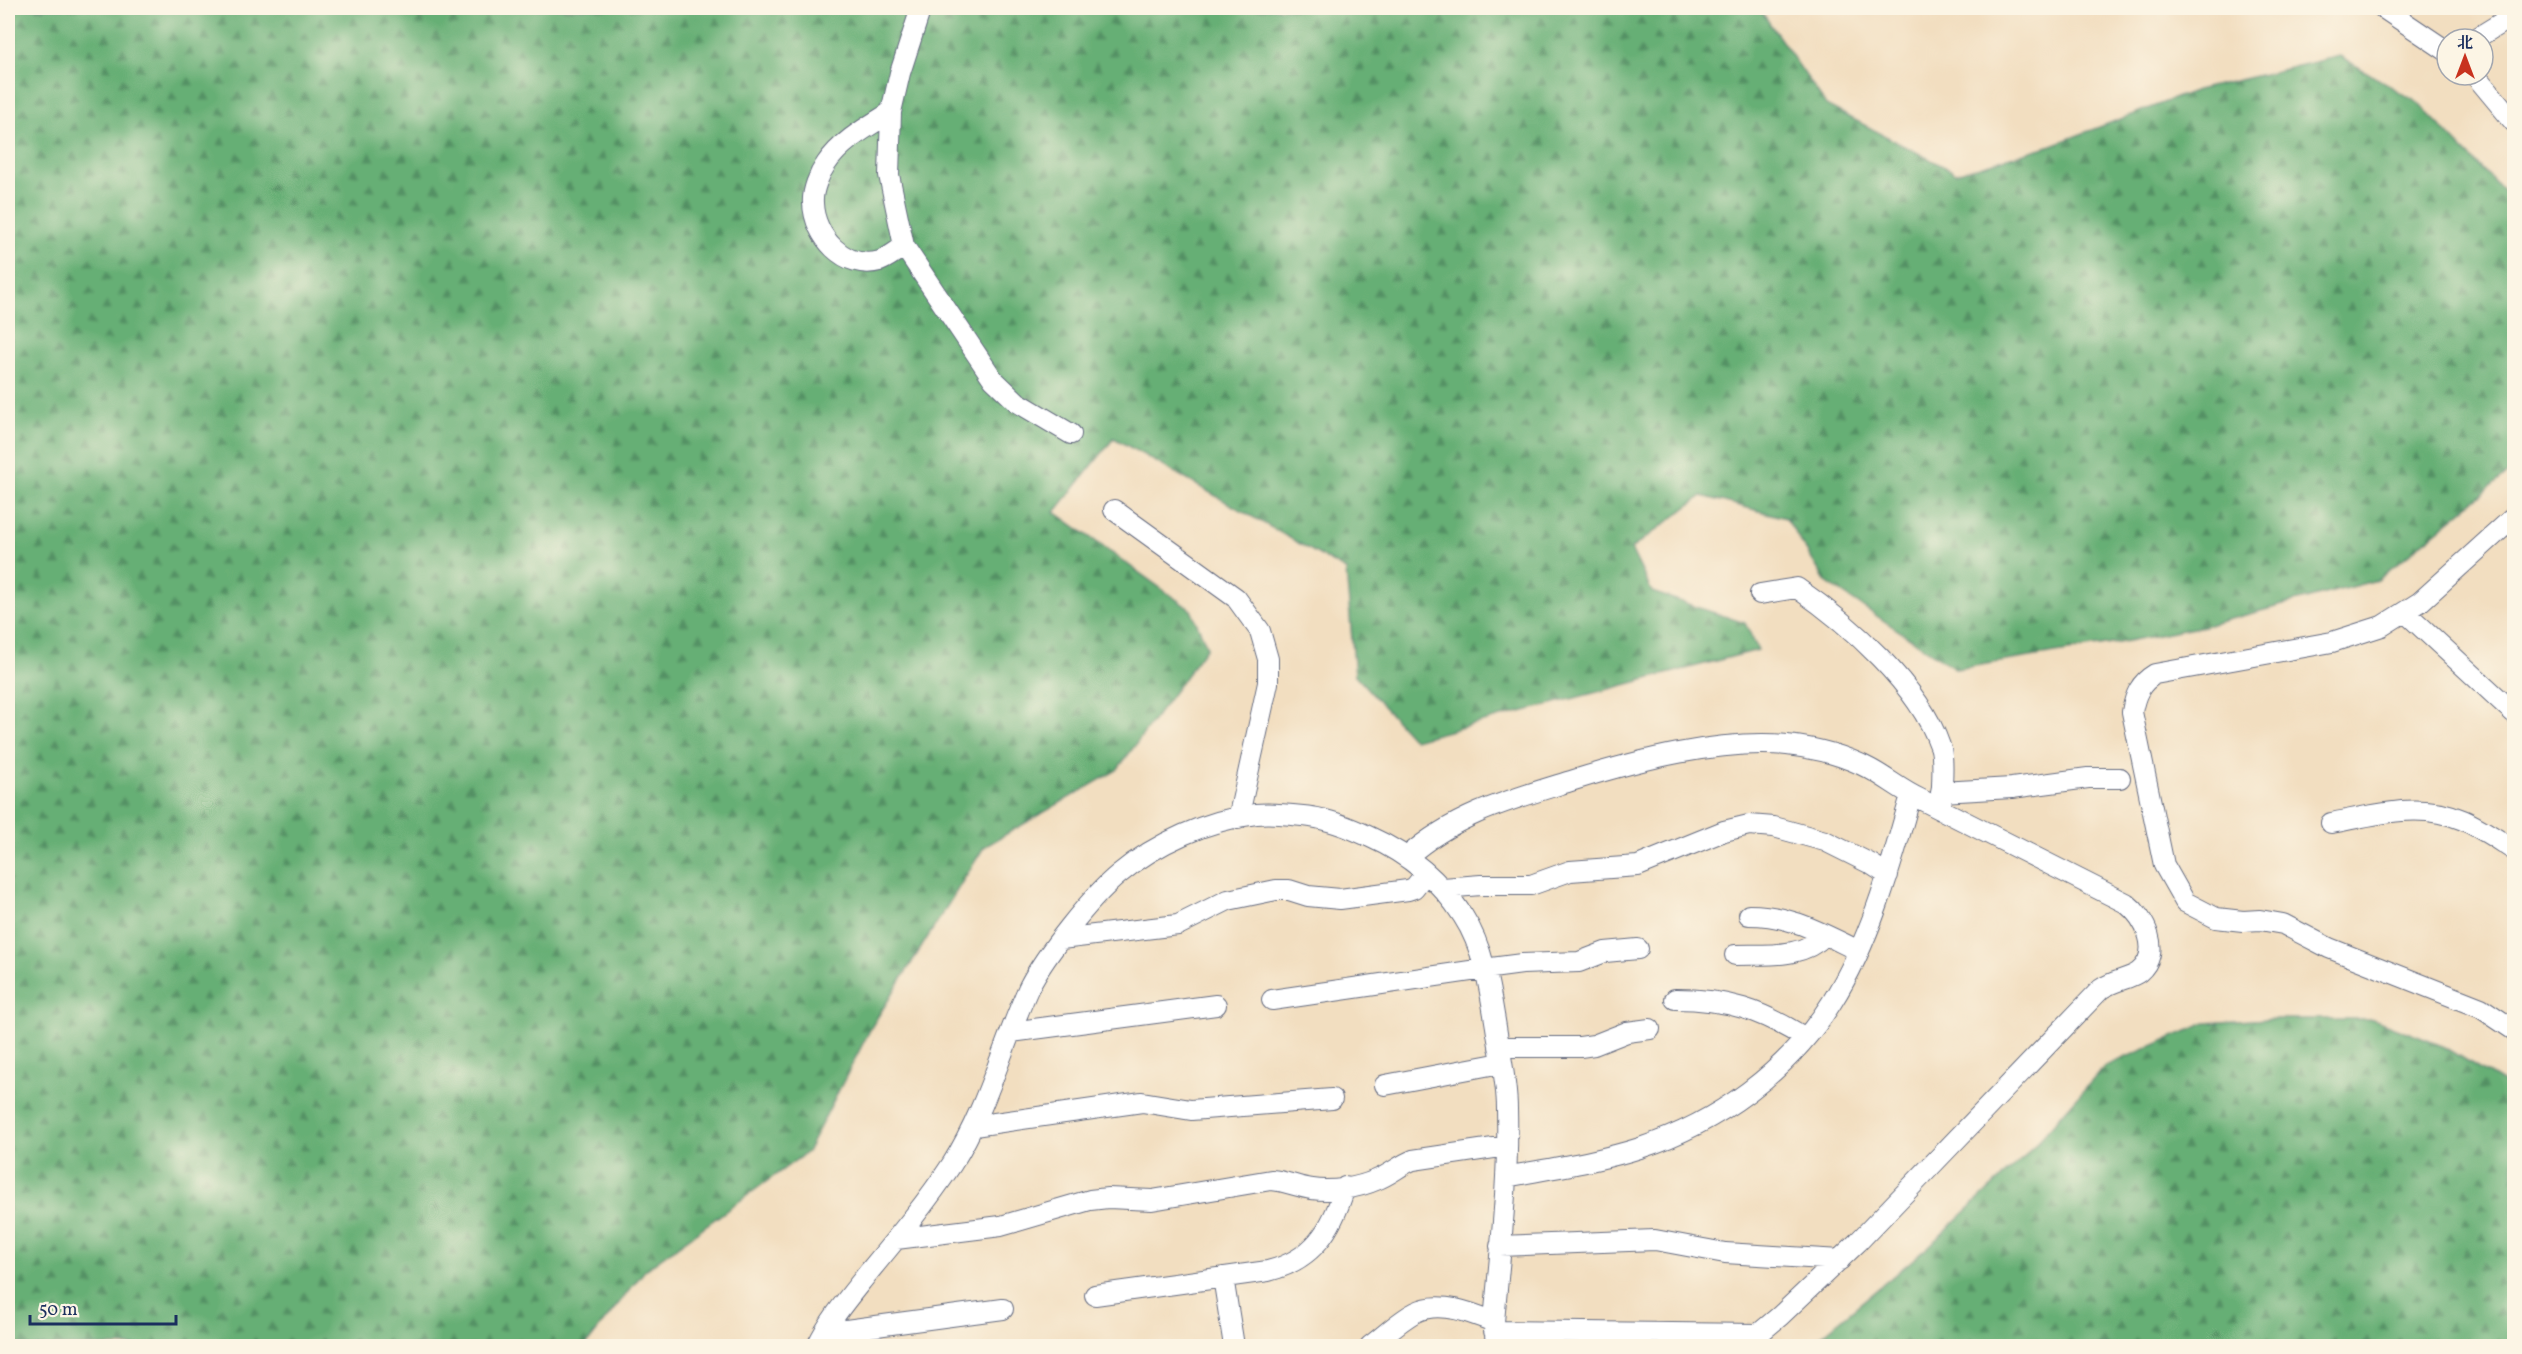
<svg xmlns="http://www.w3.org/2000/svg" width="2522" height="1354" font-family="Vollkorn,'Noto Serif SC',serif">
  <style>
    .forest { fill: url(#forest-firs); stroke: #406f6a; stroke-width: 1.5 }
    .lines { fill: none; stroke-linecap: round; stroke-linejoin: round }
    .minor-casing { stroke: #666c80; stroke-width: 22 }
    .minor { stroke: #fff; stroke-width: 20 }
  </style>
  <defs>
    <pattern id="forest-firs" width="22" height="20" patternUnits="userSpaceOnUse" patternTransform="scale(1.5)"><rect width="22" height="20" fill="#66af75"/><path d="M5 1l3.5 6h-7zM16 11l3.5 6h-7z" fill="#538f63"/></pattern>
  </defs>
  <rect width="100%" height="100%" fill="#fcf5e5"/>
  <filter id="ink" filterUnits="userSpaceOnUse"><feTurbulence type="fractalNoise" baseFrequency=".0167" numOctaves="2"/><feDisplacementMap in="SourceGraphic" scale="12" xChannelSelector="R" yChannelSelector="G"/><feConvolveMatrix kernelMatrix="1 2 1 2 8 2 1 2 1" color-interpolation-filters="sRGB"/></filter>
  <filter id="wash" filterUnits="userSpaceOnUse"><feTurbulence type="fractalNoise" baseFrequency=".008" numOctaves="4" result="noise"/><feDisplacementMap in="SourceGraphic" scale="24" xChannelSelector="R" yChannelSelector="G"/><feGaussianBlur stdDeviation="1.35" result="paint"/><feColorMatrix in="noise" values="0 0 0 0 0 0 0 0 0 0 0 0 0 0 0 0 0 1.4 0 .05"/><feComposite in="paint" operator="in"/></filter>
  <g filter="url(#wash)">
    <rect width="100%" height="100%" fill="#f2dec0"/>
    <!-- forest -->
    <path class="forest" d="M8,8H1759L1826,105L1956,173L2052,145L2197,90L2340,56L2417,102L2514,202V468L2377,580L2204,626L2118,643L1956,669L1826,582L1786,518L1702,496L1631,549L1652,592L1745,623L1758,650L1414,740L1355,675L1346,570L1114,438L1055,512L1191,610L1207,647L1117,770L984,847L872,1026L807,1152L646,1269L585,1346H8Z
      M2268,1019H2373L2445,1047L2514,1090V1346H1809L1928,1247L2024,1157L2105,1066L2206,1023Z"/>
  </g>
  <g filter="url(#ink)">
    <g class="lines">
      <!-- minor casing -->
      <g class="minor-casing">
        <path id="minor" d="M921,8L900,73L891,112L889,175L904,246L993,379L1017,402L1071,434
          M2383,8L2447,51
          M2475,39L2514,15
          M2475,75L2514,122
          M891,112C869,126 841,141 826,164C819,174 812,191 813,203C814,236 845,271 880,261C888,258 897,251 904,246
          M1114,510L1236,598L1260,631L1268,659V683L1238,819
          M2514,517L2420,602L2382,626L2332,642L2155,674C2140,683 2135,695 2132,712L2164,865L2185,902L2216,918L2243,921L2260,920L2283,924L2329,948L2481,1008L2514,1030
          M1760,594L1797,588C1848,623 1919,685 1940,746C1945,758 1941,795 1941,810
          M2405,612L2514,713
          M1941,792L2012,788L2088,778H2120
          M2331,823C2374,815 2421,801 2463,820C2481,828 2498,840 2514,850
          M1407,857C1455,814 1513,799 1574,780C1639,760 1719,739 1787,745C1815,748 1844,755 1870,769C1887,778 1902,791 1920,799C1989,834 2057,868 2126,903C2145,918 2163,952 2139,972C2130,979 2114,980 2101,989L1858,1242L1780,1316L1744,1346
          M1443,888L1481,885H1531L1570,871L1638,866L1724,831L1749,825L1774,827L1825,841L1871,864L1888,875
          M1749,915C1792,915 1821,933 1859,951
          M1061,939L1178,925L1228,900L1276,890H1289L1308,896L1340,899L1408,890L1414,888L1426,873
          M1735,955C1767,954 1802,959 1825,935
          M1675,999C1727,999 1761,1010 1805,1038
          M1272,1000L1484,969L1522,964L1579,962L1605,952L1638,949
          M1011,1032L1216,1005
          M1499,1047H1580L1594,1045L1627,1032L1650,1029
          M1385,1085L1501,1063
          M974,1126L1142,1102L1191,1110L1332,1099
          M1506,1177C1551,1168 1596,1162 1640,1148C1717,1123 1788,1072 1832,1002C1871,940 1891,866 1911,795
          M896,1239L1001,1226L1090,1200L1108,1198L1152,1200L1271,1180C1286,1181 1298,1187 1312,1189C1332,1192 1358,1188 1376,1180C1390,1175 1400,1165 1413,1160L1507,1146
          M1500,1246L1655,1240L1725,1253L1840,1260
          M1223,1277L1234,1346
          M1095,1295L1268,1271C1313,1260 1332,1230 1345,1187
          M1494,1331L1759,1334
          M824,1333L1003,1309
          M817,1346C830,1319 849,1297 868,1273C897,1238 927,1202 952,1164C987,1109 1002,1046 1029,987C1045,955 1091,897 1119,874C1156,843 1208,820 1256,814C1274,812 1293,815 1311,817C1332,820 1351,828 1370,837C1408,854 1440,880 1463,916C1484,948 1490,990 1496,1027C1500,1054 1507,1082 1507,1109C1509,1180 1500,1252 1494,1322L1496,1346
          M1370,1346C1385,1335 1400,1320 1416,1312C1439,1300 1472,1313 1494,1322"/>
      </g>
      <!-- minor -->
      <use href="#minor" class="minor"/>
    </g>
  </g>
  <!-- margin -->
  <rect width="2522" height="1354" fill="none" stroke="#fcf5e5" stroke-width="30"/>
  <!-- north arrow -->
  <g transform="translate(2465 57)"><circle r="28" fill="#fcf5e5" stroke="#a2a6af" stroke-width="1.5"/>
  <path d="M0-4.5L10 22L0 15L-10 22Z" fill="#c8321e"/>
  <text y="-9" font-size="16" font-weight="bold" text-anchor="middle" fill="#1b2f5e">北</text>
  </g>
  <!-- scale -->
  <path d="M30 1315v9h146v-9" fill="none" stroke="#1b2f5e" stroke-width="3"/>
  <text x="39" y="1315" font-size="18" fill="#1b2f5e" stroke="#fcf5e5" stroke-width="4.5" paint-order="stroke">50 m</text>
</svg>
